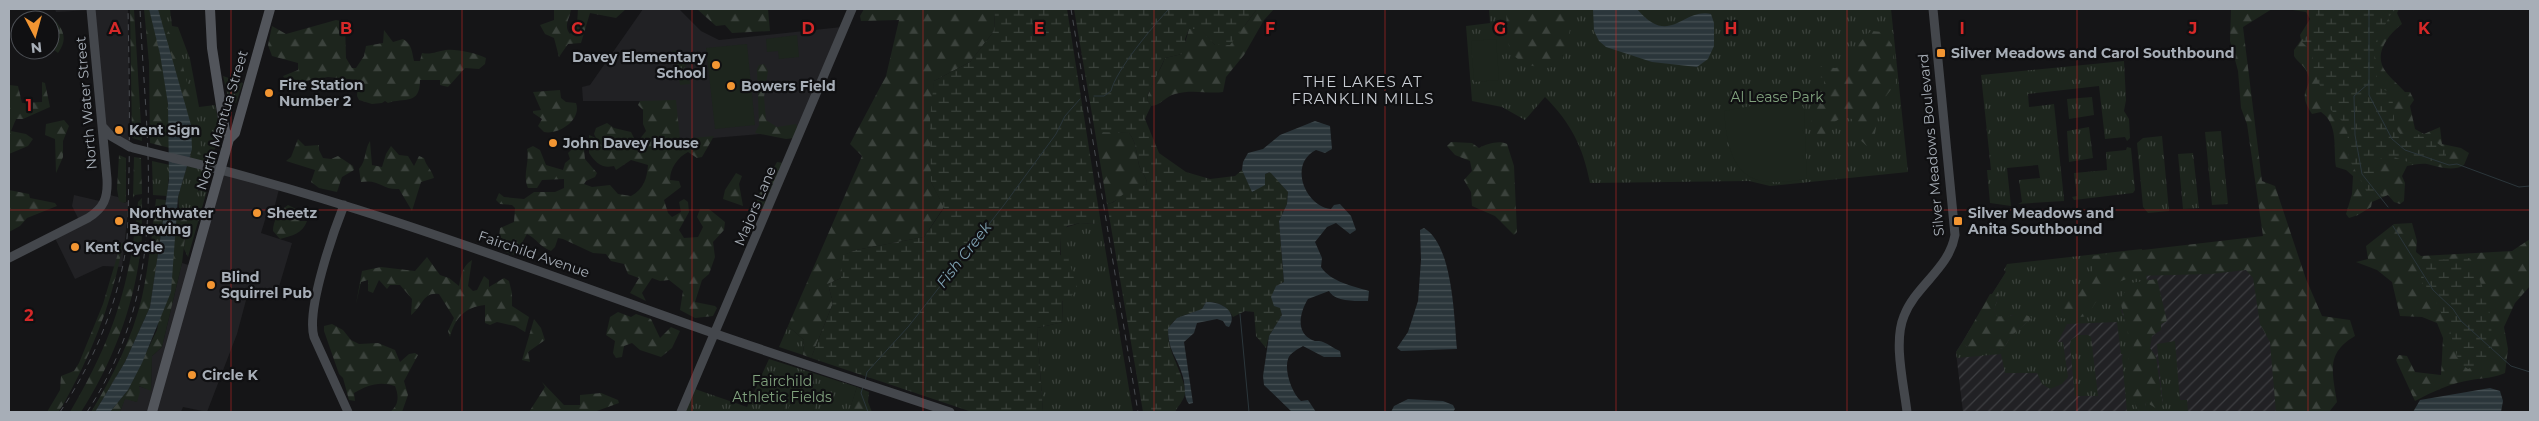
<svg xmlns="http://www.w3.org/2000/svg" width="2539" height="421" font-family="Montserrat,sans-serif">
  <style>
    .built { fill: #212124 }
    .industrial { fill: url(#industrial-furrows) }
    .grass { fill: url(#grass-tufts) }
    .forest { fill: url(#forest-firs) }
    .wetland { fill: url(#wetland-marsh) }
    .garden { fill: #1d251d }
    .water { fill: url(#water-rules) }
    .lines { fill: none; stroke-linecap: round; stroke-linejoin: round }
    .stream { stroke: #2b363b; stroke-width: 1 }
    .secondary { stroke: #44474c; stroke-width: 9 }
    .primary { stroke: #52555b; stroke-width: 10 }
    .rail { stroke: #494c51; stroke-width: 1; stroke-dasharray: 6 5; stroke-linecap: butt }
    .secondary-bridge { stroke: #44474c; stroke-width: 9 }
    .grid { fill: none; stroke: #d62828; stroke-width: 1; stroke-opacity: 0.55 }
    .poi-dot { fill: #f29532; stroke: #101012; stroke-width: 2 }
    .labels { text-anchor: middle; stroke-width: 4.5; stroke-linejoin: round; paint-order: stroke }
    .poi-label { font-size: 14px; font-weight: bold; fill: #a7aeb7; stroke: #101012; text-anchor: start }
    .park-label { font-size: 14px; fill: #81a27e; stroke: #101012 }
    .street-label { font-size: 14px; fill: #a7aeb7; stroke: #101012 }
    .neighbourhood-label { font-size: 15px; letter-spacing: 1px; fill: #c8ccd3; stroke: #101012 }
    .water-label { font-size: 15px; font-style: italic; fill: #7ea1b2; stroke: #101012 }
    .grid-label { font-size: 16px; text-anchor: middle; font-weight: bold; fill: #d62828; stroke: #101012; stroke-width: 4.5; stroke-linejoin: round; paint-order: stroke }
  </style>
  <defs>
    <pattern id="industrial-furrows" width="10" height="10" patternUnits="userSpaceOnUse" patternTransform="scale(1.25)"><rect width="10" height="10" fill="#212124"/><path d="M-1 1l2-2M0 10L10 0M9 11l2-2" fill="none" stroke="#3e3f42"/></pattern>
    <pattern id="grass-tufts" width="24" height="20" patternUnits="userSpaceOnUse" patternTransform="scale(1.25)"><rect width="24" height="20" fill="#1d251d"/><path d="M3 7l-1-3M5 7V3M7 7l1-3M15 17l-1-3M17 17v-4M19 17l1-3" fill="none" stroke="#3b423c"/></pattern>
    <pattern id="forest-firs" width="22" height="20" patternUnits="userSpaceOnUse" patternTransform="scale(1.25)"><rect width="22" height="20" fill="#1d251d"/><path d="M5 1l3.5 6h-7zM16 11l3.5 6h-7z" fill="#3b423c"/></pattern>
    <pattern id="wetland-marsh" width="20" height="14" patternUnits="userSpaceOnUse" patternTransform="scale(1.25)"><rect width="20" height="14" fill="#1d251d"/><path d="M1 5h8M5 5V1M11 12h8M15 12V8" fill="none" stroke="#3b423c"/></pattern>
    <pattern id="water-rules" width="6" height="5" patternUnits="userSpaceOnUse" patternTransform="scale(1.25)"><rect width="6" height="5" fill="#2b363b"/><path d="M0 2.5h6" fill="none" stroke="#475155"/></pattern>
  </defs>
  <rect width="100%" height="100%" fill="#151517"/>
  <!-- built -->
  <path class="built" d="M55,9H128L130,147L102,126L91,10L56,12Z
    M643,9H679L701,31L719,40L842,27L799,131L677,141L672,101H583L582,87L590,85Z
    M221,168L280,185L275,205L269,207L261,233L292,243L276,297L249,289L237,334L207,412L183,407L181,412H120L125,398L137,402L138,386L151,390L152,356L162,347L182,263L192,266Z
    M106,194L118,197L124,203L129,201L122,267L103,266L75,279L53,234L80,222L72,206L74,195L104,202Z"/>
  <!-- industrial -->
  <path class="industrial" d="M2271,246L2288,412H1963L1956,352L2006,272Z"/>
  <!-- grass -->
  <path class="grass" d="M158,9H170L172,26L178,27L190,59L199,107L215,105L221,133L205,175L207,183L204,187H199L198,191L208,187L188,257L184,249L187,214L177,211L179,208L178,197L192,149Z
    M1489,9H1891L1908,172L1770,186L1749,181L1590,183C1583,147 1571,123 1545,97L1525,120L1502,107L1472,101L1466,26L1490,23Z
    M681,50L686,66L683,69H688L690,84L680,85L676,58H673L672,51Z
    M2124,61L2126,100L2124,111L2129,119L2130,138L2127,141L2125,137L2105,139L2099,86L2028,94L2029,107L2054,104L2064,199V201L2018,204L2022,202L2019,180L2040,178L2038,165L2007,168L2011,206L1990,203L1987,170H1991L1981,75Z
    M223,76L243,83L236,103L229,102Z
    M2092,97L2094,115L2069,119L2067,99Z
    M2089,127L2093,158L2069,162L2067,131Z
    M2221,131L2228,204L2212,205L2205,132Z
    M2162,136L2169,211L2148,213L2143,207L2137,143L2143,138Z
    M2127,147L2131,148L2135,190L2133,193L2074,200L2072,197L2077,196L2074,173L2107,170L2106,152L2126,150Z
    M2193,153L2199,208L2183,209L2178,154Z
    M152,161L170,165L167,196L153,195Z
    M1080,223L1101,224L1133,412H1043L1037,328L1063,322L1060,236L1067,227Z
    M2142,249L2147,281L2121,310L2134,345C2123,359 2130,399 2140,412H2127L2122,358L2123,354H2121L2117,322L2067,324L2058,342H2063L2068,377L2062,384L2050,389L2042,384L2037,373H2005L2001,354L1957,358L1956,352L1962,343C1975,354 1989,349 2004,348L2011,336L2032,318L2012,315L2005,318L1997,316L1994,310L1999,295L1992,294L2006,272L2004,270L2007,264Z
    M788,326L804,340L803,355L779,347Z
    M2078,335H2088L2091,337L2098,396H2075L2070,345L2071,340Z
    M2175,341L2180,400H2187L2188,412H2144L2146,402L2163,405L2157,344Z
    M769,359L857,387L849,412H684L695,389L747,407Z"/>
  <!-- forest -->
  <path class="forest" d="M130,9H134L142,141L132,138Z
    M144,9H149C163,53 170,102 170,148L150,143L149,63Z
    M158,9H163L165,27L177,43L199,130L202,155L191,153V125Z
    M554,9H571C570,19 563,25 570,34L577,25L578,9H626L616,18L590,13L581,43L568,44L559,57L554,38L545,34L540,25L554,20Z
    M697,9H768L770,31L732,33L725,25L716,26Z
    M864,9H998L995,10L994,31L970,62L934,81L931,182L944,207L924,237L856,250L844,255L841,278L828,284L833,303L811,358L803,355L804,340L788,326L862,156L850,144L886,76L899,20L861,21L860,16Z
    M1257,9H1274L1264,20L1244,55L1226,77L1223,92C1208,94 1192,89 1175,94C1166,96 1160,106 1151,106L1147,100C1149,86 1160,72 1165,58L1182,54L1189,29L1200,28L1215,45L1245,25Z
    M1506,9H1572L1569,37L1562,62C1552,69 1545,69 1533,66C1502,58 1508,35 1506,9Z
    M2231,9H2272L2243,27L2262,181L2275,186L2306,279L2322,316L2350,320L2355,336C2326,353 2332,371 2337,402L2329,412H2276L2270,342L2260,324L2253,278L2246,270L2211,274L2134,276L2098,290L2099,297L2087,316L2067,319L2056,317L2058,302L2078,289L2093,276L2091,256L2263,236L2247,124L2241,108L2238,71L2230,41Z
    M2286,9H2399L2397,13L2402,24C2389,34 2372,54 2386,72C2391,79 2399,85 2405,92H2410L2414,100L2410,106L2415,129L2424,134L2440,127L2442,144L2461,148L2469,153L2464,165C2453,172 2439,167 2427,164C2421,163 2413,165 2407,166L2402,176L2405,183L2404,201L2400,204L2394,202L2388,195L2372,202L2371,207L2358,215L2349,218L2346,214L2352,194L2353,176L2346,170L2336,167C2333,149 2339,124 2321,112L2312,114C2296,90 2312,91 2308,75C2306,66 2298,63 2294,56V50L2301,40L2300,35L2310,19L2306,12Z
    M53,18C64,30 68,39 58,53L54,50L56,42L49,20Z
    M336,20L345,22L346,58L352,68H356L364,56L366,46L383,43L384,30L393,42L403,39C412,44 412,52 414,61H420L422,53C432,55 437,51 446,50C458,49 475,53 486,58L485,64L479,69L465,68L448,87L440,85V80H420C420,106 404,97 388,103L385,101L382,103L372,104L359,100L357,96L358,80L328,77L288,84L283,76L298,70V63L272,56L268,45L272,26L286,34Z
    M1871,31L1883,32L1892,45L1896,83L1880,104L1873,145L1868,147L1859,139L1852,119C1836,115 1832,125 1824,136L1814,137L1810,125L1824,89V78L1812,75L1816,66L1835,68L1847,66L1854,61L1859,43Z
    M764,64L768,71L764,97L766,120L777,127L796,124L798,129L795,138L786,139L755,133L759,125L757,69L759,65Z
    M42,82L45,83L50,107L23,119H16L11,131L26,134L33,139L28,146L9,154V85L18,86L22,103L42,102Z
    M560,90L561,98L566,102L576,103C582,120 559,135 544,132L538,126L542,119L533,113V111L541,110L533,92Z
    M676,100L680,139L714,136L702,157L697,158L688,152C678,157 670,168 670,180L679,181L681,187L664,200L668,213L672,217L681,212L679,202L684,199L688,202L689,212L679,230L684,238L698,237L703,227L697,217L700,209H709L725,222L724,230L713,242L715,257L709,274L702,280L695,302L715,306L717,308L713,316L695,318L680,310L683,291L669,280L660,281L652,278L642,293L646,301L630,293L639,278L628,274L624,264L611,261L606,254L593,253L563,239L558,238L555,247L551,251C540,247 537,239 527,234L515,255L505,252L499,239L500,228L514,222L515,208L512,205L500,204L496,200L499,193L504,197L524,199L534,192H555L564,188V179L542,180L537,188H528C522,174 530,163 527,149L533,146L540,150L546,165L563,170L565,163L570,159L568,153L579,142L584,150L585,159L597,173L595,177L586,181L584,184L592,187L610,185L618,194L631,196C644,189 647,178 648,165L631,160L616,170L614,166C602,169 596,163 589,153V135L596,138L594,134L596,128L607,123L614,128L631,132L634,138L639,140L646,131L643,124V110L638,105L640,101Z
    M64,120L69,126L63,141V157L56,173L55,139L45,135L46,124Z
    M1102,131L1129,133C1137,143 1136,153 1139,165C1141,172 1147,177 1147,184L1111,203L1107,204L1095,132Z
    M298,139L305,146L319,145V150L323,158L331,159L338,156L353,166L354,170L342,177L337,192L319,188L311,182L315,170L286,161L291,157Z
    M370,141L372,165L382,167L386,154L391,146L399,155L408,156L414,166L419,156L424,158C426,166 432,170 434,178L421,182L412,211L399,189C382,190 380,179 361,182L359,169C367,160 364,150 370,141Z
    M1451,142L1472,143L1479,148C1487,144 1499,140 1507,144L1514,166L1517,232L1514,235L1495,216L1472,206L1471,192L1464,180L1472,171L1470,161L1455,155L1447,146Z
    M119,155L126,158V202L123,203L119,201L117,189Z
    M134,157L141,158L142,194L135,195L133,198Z
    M777,162L783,163L762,210L755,207L759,194Z
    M736,173L742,176L739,184L743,206L723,199L725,190Z
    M9,190L29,194L30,198L55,203L57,206L27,218L20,226L9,232Z
    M142,198C141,213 143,231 141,247C134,306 113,362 81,412H70C113,339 130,286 138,202Z
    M156,199L166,200L150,307L125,362L95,412H91C113,376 132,339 142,297C149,265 152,232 156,199Z
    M288,205L296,209L300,221H307C303,233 292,236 280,239L273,231C273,221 279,211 288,205Z
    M177,211L188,213L182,263L162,347L152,356L151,391L139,386L140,392L137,402L125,399L120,412H110L128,390L157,330Z
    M2412,223L2417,241L2416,252L2421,256L2512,251L2530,239V286L2515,303L2504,327L2508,349L2505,373C2493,378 2483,378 2471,380C2451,383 2432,392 2415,401L2396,360L2399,355L2407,356L2415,372L2441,375L2443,338L2437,323L2422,317L2400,316L2392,282L2377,270L2356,262L2368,259L2366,246L2394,224Z
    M121,243H123C113,301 92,353 63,405L58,412H47L60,390L61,376L74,371L79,363L103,304Z
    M427,257L440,275L449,278L459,286C461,276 462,266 472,260L468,286L473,291L477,290L484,276L489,280V287L504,278L509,281L512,293V306L529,317L525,332L515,326L497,322L490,325L485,323V305C465,307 455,318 450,337L448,331L454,318L439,294C423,291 422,307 411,315L412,299L400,285H390L387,289L379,280L373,293L368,291V280L361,282L356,304L362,271L381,267L415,271Z
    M2157,279L2167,321L2161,324V330L2152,336L2150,348L2156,357L2163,405L2157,409L2146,402L2144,412H2140C2128,396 2122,362 2134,345L2128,334L2120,300L2130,283Z
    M1990,294H1999L1994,310L1997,316C2010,319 2020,310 2032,318L2011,336L2004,348L1981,351L1972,350L1962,343Z
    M618,312L631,317L636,314L651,319L660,338L671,327L680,331L672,348L661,357L640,350L632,343L624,346L622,357L616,358L613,353L615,341L606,335L610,317Z
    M534,319L541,328L545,340L528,352L530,362L522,360Z
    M332,324L343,330L351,340L359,344L378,343L395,350L400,362L409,354L415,353L418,355L404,381L408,395L402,412H390C399,405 399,396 395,386C379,381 368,385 354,393L355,401L349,400L343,378L339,374L324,331V326Z
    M542,382L564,405H580V395L601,393L618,400L619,403L594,412H529L545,387Z
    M857,387L869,392L868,402L872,412H844L849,411Z"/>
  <!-- wetland -->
  <path class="wetland" d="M998,9H1067L1101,224L1080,223L1067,226L1065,235L1060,236V255L1068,258L1077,287L1070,299L1062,301L1063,322L1037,328L1043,412H972L811,358L833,303L828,284L841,278L843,255L856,250L924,237L944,208L931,182L930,119L934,81L970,62L994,31L995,10Z
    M1074,9H1257L1230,45H1215L1200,29H1189L1185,39L1186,47L1182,54L1165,58L1148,94L1147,100L1151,106L1145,119L1159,153L1186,172L1210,179L1235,176L1242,170L1253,192L1265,174L1271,172L1288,192L1287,204L1279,221L1284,282L1276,286L1282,315L1269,336L1266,348L1256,336L1254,312L1245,311L1233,317C1228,307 1218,301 1206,302L1202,309C1194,313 1180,315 1174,321C1156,337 1186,373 1185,393C1185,399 1178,406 1175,412H1143L1107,204C1117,203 1119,195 1128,192C1134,189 1140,188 1147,184C1147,177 1141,172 1139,165C1136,153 1137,143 1129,133L1095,132Z
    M2316,9H2397L2392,12C2375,43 2369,53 2380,88L2392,93L2393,106L2395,110C2392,120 2396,131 2404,138L2414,133L2431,139L2446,149V159L2411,163L2394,157L2372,160L2377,188L2383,194L2373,200L2369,196L2349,159L2347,126L2329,108L2312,66L2313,53L2302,42C2311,31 2317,23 2316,9Z
    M2470,258C2488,296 2494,316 2491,359L2468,369L2462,365L2457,356L2450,331L2432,294L2423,285L2418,264L2435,260Z"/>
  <!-- garden -->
  <path class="garden" d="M797,35L799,57L779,59L778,51L767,52L766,39Z
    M1496,39L1499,80L1474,82L1471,41Z
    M747,44L755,125L715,129L706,48Z
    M1799,101L1804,109L1807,179C1796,180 1784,183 1773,182C1731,182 1727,143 1724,111L1767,103Z
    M777,371L796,379L783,412L762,411Z
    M801,379L823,388L813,412H787Z"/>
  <!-- water -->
  <path class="water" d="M149,9H158L191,125L192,149L178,197L171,292L142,363L128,390L110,412H95L125,362L150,307L169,180L168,104L160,54Z
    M1593,9H1637C1670,48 1682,8 1711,14L1714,23V46L1708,59L1697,67L1652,62L1606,47L1599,41L1594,31Z
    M1315,121L1330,126L1332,149L1325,153L1316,150C1288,164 1305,206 1331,209L1334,205L1340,204L1351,216L1356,230L1350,234L1336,223L1327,227L1315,242L1322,258L1321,267C1331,282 1353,286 1369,291L1368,301C1356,301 1335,302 1329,291L1308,299C1300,312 1295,332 1312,340C1316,342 1319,340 1323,342C1329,344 1334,349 1340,351L1341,357H1324L1303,346C1298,349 1290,353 1288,359C1284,371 1292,393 1301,401L1308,400L1316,412H1292L1264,385L1263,376L1269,336L1282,315L1280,308L1274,306L1271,297L1276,286L1284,282L1279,221L1287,204L1288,192L1270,172L1265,174V185L1252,192L1242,170L1243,162L1248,153L1263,149L1280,135Z
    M1424,228C1453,245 1454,317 1457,349L1401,351L1397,348L1408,332L1418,301L1421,260L1420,230Z
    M1206,302C1220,301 1239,311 1229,327L1226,326L1223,321L1217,319L1197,323L1194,333L1184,342L1193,403L1189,404C1183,397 1186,387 1183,377C1178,357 1168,353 1168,328L1177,318L1202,309Z
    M2490,388L2500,391L2503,401L2501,412H2413L2420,400Z
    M1408,399L1443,401L1453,405L1455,409L1453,412H1391L1394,406Z"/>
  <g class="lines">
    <!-- stream -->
    <path class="stream" d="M2369,9V95L2392,139L2405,150L2449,165L2457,164L2519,187L2530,186
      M2368,84L2354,96L2355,135L2362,174L2388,207
      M1094,96H1104L1111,91C1116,70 1153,26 1169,9
      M2393,226L2433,290L2453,309L2461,321L2511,366L2530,372
      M1240,314L1249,412
      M865,381L867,372L908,327L1004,205L1056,134L1065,116L1080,99
      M863,387L861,393L868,412"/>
    <!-- secondary -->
    <path class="secondary" d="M102,126L111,136L130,147
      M173,158C359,202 536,271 716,334C794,361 872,386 950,412
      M344,205C333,233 306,310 314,337L348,412
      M9,258L88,218C104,208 108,198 107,179L91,9
      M681,412L852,9
      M1907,412C1904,385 1893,342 1904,316C1916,285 1949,269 1955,235L1933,9"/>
    <!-- primary -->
    <path class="primary" d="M210,9L212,48L225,131L229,139
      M152,412L229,139L235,133L270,9"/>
    <!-- rail -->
    <path class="rail" d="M1071,9L1138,412
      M60,412C93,363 117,306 126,248C129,223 128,197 129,172C130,117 129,63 128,9
      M87,412C172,282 146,154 140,9"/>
    <!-- secondary-bridge -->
    <path class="secondary-bridge" d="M133,148L173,158"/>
  </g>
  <!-- grid -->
  <path class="grid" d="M231,9V412M462,9V412M692,9V412M923,9V412M1154,9V412M1385,9V412M1616,9V412M1847,9V412M2077,9V412M2308,9V412M9,210H2530"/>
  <!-- markers -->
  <g class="poi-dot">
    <rect x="1936" y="48" width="10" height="10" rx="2.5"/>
    <circle cx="716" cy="65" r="5"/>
    <circle cx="731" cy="86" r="5"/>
    <circle cx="269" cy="93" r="5"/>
    <circle cx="119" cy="130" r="5"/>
    <circle cx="553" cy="143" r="5"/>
    <circle cx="257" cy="213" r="5"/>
    <circle cx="119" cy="221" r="5"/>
    <rect x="1953" y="216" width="10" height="10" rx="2.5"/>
    <circle cx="75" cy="247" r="5"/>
    <circle cx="211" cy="285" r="5"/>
    <circle cx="192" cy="375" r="5"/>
  </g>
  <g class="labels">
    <!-- poi labels -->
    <g class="poi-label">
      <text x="1951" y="58">Silver Meadows and Carol Southbound</text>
      <text x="706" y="62" text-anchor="end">Davey Elementary<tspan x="706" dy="16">School</tspan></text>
      <text x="279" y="90">Fire Station<tspan x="279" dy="16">Number 2</tspan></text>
      <text x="741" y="91">Bowers Field</text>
      <text x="129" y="135">Kent Sign</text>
      <text x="563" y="148">John Davey House</text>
      <text x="129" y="218">Northwater<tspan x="129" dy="16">Brewing</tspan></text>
      <text x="267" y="218">Sheetz</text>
      <text x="1968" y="218">Silver Meadows and<tspan x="1968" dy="16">Anita Southbound</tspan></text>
      <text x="85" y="252">Kent Cycle</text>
      <text x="221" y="282">Blind<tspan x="221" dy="16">Squirrel Pub</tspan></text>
      <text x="202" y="380">Circle K</text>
    </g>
    <!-- park labels -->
    <g class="park-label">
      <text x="1777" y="102">Al Lease Park</text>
      <text x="782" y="386">Fairchild<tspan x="782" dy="16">Athletic Fields</tspan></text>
    </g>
    <!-- street labels -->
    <g class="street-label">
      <text transform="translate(86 103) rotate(-95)" y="5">North Water Street</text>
      <text transform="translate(222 120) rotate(-73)" y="5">North Mantua Street</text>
      <text transform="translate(1931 145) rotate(-95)" y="5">Silver Meadows Boulevard</text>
      <text transform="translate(755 206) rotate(-67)" y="5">Majors Lane</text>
      <text transform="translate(534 254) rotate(19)" y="5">Fairchild Avenue</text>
    </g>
    <!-- neighbourhood labels -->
    <g class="neighbourhood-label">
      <text x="1363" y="87">THE LAKES AT<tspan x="1363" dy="17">FRANKLIN MILLS</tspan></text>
    </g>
    <!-- water labels -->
    <g class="water-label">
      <text transform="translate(964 255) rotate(-52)" y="5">Fish Creek</text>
    </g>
  </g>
  <g class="grid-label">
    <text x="115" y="34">A</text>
    <text x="346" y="34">B</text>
    <text x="577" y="34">C</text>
    <text x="808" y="34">D</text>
    <text x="1039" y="34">E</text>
    <text x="1270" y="34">F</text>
    <text x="1500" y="34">G</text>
    <text x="1731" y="34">H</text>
    <text x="1962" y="34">I</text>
    <text x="2193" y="34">J</text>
    <text x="2424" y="34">K</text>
    <text x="29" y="111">1</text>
    <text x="29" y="321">2</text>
  </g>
  <!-- border -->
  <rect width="2539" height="421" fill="none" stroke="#a7aeb7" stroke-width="20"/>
  <!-- north arrow -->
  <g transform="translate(35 35) rotate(174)"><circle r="24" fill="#101012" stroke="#4c4f54"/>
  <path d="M0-4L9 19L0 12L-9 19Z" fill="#f29532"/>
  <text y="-8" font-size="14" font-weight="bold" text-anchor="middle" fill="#a7aeb7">N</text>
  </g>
</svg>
